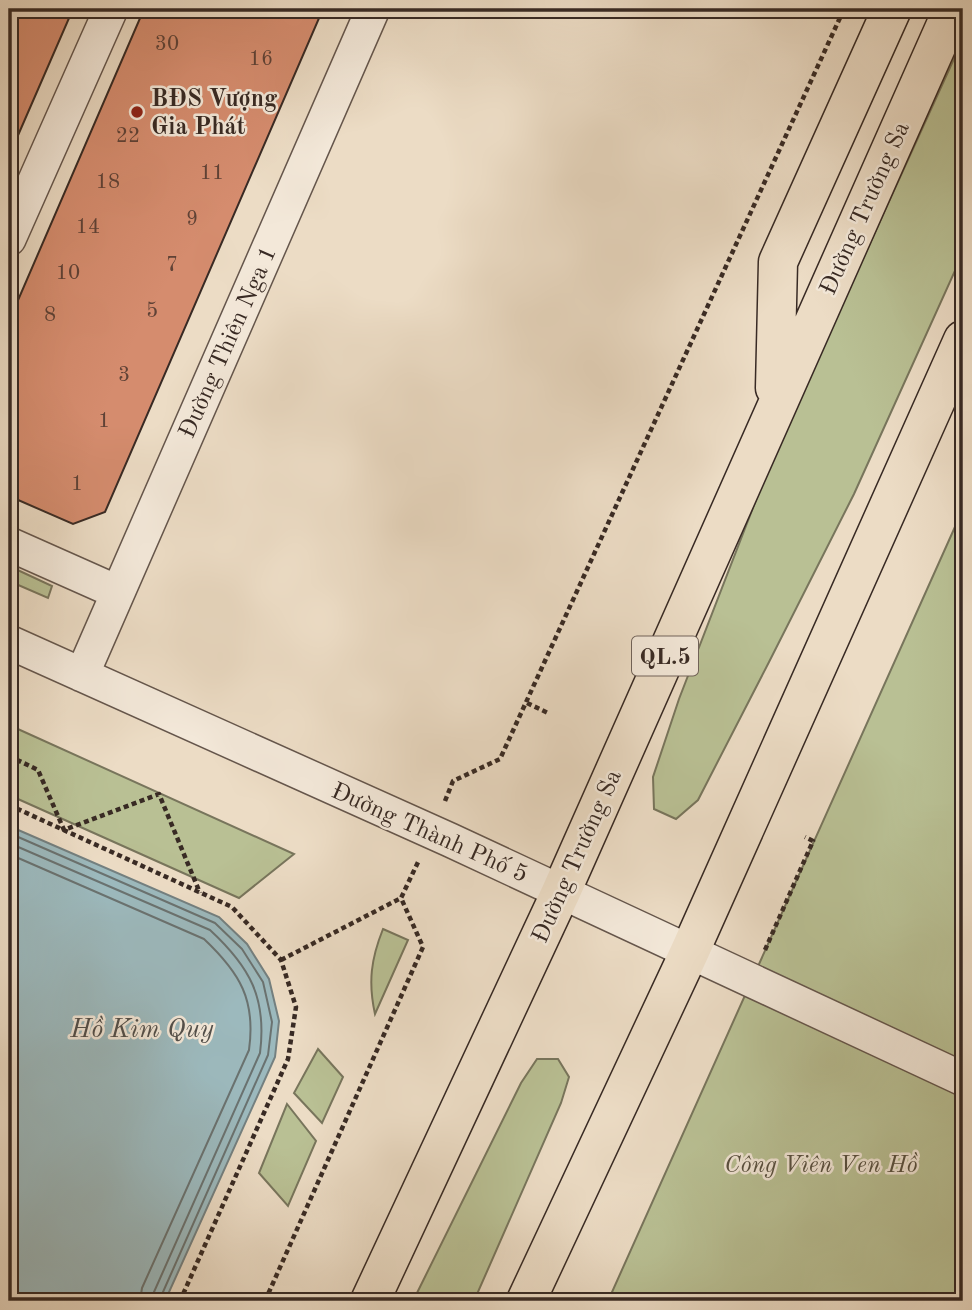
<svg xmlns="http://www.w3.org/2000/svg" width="972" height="1310" font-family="'Old Standard TT',serif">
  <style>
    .green { fill: #b9c094; stroke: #78755c; stroke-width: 2 }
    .water { fill: #9cb9bd; stroke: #748080; stroke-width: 2 }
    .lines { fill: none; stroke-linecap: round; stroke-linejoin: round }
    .shore { stroke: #6a7270; stroke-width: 2 }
    .building { fill: #d58c6e; stroke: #382a24; stroke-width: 2 }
    .minor-casing { stroke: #65564c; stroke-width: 36 }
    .highway-casing { stroke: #382a24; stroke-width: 41 }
    .path { stroke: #382a24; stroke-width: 4.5; stroke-dasharray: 5 3.5; stroke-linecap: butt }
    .minor { stroke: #f3e8d9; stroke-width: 33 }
    .highway { stroke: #ecdcc5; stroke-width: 38 }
    .poi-dot { fill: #8f2418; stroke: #f3e8d9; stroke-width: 2.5 }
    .labels { text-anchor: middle; stroke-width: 5; stroke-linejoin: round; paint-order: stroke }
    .number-label { font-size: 21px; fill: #5f4236 }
    .shield { fill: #f3e8d9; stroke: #70635a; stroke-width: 2 }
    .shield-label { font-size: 23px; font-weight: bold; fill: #382a24 }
    .poi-label { font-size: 24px; font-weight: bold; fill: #382a24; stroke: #f3e8d9; text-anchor: start }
    .street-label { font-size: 24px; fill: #382a24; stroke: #f3e8d9 }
    .park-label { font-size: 24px; font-style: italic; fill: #585040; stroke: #f3e8d9 }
    .water-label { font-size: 26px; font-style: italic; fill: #514e4a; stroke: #f3e8d9 }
  </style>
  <rect width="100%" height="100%" fill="#ecdcc5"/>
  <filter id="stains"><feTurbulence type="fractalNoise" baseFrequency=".00286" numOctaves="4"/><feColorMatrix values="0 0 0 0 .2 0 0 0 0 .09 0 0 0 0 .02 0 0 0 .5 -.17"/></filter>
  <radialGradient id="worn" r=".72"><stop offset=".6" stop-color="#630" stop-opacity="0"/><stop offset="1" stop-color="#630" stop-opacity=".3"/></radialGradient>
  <!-- green -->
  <path class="green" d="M963,39V253L854,494L769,662L698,800L676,819L654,809L653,777L679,699L773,456Z
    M963,509V1301H608Z
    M9,566L52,586L48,598L9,581Z
    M9,725L294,854L239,898L9,795Z
    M383,929L408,940L375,1014C368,982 371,959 383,929Z
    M318,1049L343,1077L322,1123L294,1093Z
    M537,1059H558L569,1077L561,1103L474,1301H413L521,1083Z
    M287,1104L316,1141L288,1206L259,1173Z"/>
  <!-- water -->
  <path class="water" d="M9,826L219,917L247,944L269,979L279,1021L275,1057L165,1301H9Z"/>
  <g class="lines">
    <!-- shore -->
    <path class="shore" d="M9,833L215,923L242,949L263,982L272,1022L268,1055L159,1301
      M9,843L210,930C250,967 267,998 260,1053L150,1301
      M9,854L204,939C240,973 256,1000 249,1050L142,1288L140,1301"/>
  </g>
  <!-- building -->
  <path class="building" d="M9,9H73L9,156Z
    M144,9H323L105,512L73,524L9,496V321Z"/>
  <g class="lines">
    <!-- minor casing -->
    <g class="minor-casing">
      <path id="minor" d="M9,239L111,9
        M9,544L117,592
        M9,642L450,840L963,1079
        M82,675L373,9"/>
    </g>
    <!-- highway casing -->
    <g class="highway-casing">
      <path id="highway" d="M775,388L778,262L892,9
        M370,1301L561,892L953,9
        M526,1301L690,951L963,340"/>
    </g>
    <!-- path -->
    <path class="path" d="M527,703L548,713
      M9,756L38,770L64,830L159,794L200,893
      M445,801L453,781L500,759L844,9
      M9,805L232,907L281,960L296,1007L288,1059L180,1301
      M765,950L813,841L805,837
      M281,960L401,898
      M265,1301L423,947L401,898L419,860"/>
    <!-- minor -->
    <use href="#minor" class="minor"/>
    <!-- highway -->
    <use href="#highway" class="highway"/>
  </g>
  <!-- markers -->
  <circle class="poi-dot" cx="137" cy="112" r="7"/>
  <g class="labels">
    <!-- number labels -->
    <g class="number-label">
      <text x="167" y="50">30</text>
      <text x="261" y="65">16</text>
      <text x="128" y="142">22</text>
      <text x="212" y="179">11</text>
      <text x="108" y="188">18</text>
      <text x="192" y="225">9</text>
      <text x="88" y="233">14</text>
      <text x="172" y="271">7</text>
      <text x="68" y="279">10</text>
      <text x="152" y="317">5</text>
      <text x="50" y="321">8</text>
      <text x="124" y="381">3</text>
      <text x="104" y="427">1</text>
      <text x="77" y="490">1</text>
    </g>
    <!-- shield labels -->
    <rect class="shield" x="632" y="636.5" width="66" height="39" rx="5"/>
    <g class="shield-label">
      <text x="665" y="664">QL.5</text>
    </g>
    <!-- poi labels -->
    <g class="poi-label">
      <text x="151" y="106">BĐS Vượng<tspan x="151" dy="28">Gia Phát</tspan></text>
    </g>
    <!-- street labels -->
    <g class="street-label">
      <text transform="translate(864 208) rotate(-66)" y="8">Đường Trường Sa</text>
      <text transform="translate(227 342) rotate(-66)" y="8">Đường Thiên Nga 1</text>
      <text transform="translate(430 832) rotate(24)" y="8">Đường Thành Phố 5</text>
      <text transform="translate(576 856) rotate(-66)" y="8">Đường Trường Sa</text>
    </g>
    <!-- park labels -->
    <g class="park-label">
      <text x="821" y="1172">Công Viên Ven Hồ</text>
    </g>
    <!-- water labels -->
    <g class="water-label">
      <text x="142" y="1037">Hồ Kim Quy</text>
    </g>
  </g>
  <!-- margin -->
  <rect width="972" height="1310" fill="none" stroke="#ecdcc5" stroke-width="35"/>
  <rect x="10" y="10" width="951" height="1289" fill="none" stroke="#382a24" stroke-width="3.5"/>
  <rect x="18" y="18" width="937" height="1275" fill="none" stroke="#382a24" stroke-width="2"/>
  <rect width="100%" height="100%" filter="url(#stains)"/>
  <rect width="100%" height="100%" fill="url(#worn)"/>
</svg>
